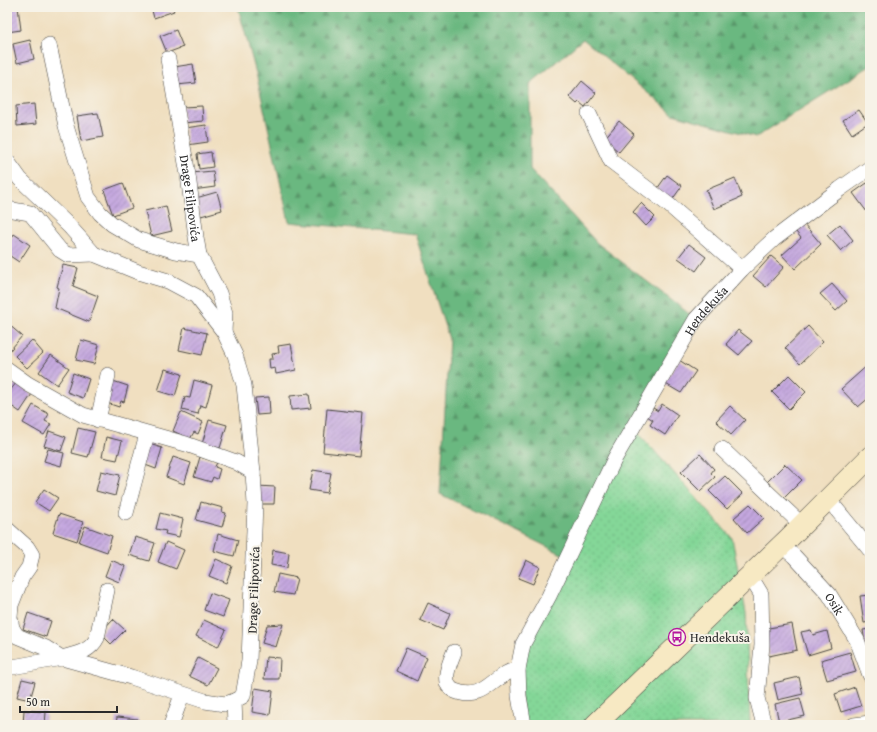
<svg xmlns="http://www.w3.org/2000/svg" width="877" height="732" font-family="'Gentium Book Plus',serif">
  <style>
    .grass { fill: url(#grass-dots); stroke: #588162 }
    .forest { fill: url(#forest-firs); stroke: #4b7256 }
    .building { fill: url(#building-hatch) }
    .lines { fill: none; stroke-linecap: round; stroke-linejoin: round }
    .minor-casing { stroke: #494641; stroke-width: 16 }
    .secondary-casing { stroke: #494641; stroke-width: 22 }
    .minor { stroke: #fff; stroke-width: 15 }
    .secondary { stroke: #f7e9c3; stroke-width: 21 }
    .labels { text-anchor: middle; stroke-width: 4; stroke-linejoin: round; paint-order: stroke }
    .street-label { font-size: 13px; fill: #2b2b2b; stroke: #f7f3e8 }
    .poi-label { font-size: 13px; fill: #2b2b2b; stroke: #f7f3e8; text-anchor: start }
  </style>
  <defs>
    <pattern id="grass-dots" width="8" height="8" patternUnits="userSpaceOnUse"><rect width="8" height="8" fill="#84d798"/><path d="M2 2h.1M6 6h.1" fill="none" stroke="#72b983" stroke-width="1.8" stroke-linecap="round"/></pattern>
    <pattern id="forest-firs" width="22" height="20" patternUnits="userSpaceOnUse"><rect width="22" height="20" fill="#6bb880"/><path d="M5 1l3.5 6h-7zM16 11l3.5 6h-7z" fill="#589669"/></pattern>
    <pattern id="building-hatch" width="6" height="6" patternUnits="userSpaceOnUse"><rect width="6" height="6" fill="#c4a7df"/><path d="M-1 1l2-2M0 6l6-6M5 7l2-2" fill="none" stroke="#9f88b5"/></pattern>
  </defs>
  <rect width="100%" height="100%" fill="#f7f3e8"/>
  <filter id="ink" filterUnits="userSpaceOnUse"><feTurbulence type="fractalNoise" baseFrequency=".025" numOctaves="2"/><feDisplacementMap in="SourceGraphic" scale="8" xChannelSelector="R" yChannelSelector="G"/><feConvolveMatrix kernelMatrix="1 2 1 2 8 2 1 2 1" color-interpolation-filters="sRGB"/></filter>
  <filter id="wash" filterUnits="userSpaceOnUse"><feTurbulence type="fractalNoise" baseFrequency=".012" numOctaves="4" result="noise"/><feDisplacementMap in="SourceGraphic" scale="16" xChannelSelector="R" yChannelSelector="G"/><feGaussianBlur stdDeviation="0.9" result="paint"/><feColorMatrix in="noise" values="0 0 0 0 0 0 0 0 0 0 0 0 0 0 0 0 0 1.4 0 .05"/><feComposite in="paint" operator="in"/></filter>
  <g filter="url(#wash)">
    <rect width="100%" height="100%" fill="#f0dfc0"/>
    <!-- grass -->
    <path class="grass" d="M633,427L732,538L746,613L750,725H524L518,669Z"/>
    <!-- forest -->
    <path class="forest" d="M238,7H870V66L756,137L673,114L583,39L530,84V169L597,243L696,319L568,557L440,494L449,339L415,234L289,222L257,77Z"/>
    <g id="blocks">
      <!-- building -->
      <path class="building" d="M18,7L21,30L7,32V9Z
        M151,7H172L174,11L154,18Z
        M176,30L183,47L167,53L160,36Z
        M30,40L34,59L17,63L13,44Z
        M193,64L196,83L177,85L174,67Z
        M582,81L596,93L585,107L579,102L577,104L569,97Z
        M34,104L36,124L17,126L16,106Z
        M202,106L203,121L183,123L182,107Z
        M859,110L868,123L852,134L843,120Z
        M98,113L103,137L81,141L77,116Z
        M619,121L634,134L619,152L604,139Z
        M206,125L208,142L187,145L185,128Z
        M211,152L213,167L199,169L197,154Z
        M213,171L215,187L193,190L191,173Z
        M667,175L682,186L672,200L657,189Z
        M735,178L742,197L714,209L706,190Z
        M123,183L132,208L113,215L104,190Z
        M867,183L870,187V209L867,212L853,193Z
        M217,192L222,210L201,216L196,198Z
        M641,203L655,217L646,226L633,212Z
        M166,206L172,231L151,236L145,211Z
        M804,224L821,244L795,269L782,255L801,238L796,232Z
        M840,224L853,240L841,251L827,235Z
        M14,234L30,245L19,262L7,254V245Z
        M689,244L706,257L696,271L678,258Z
        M771,256L784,267L766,287L753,276Z
        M63,265L78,268L73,286L98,296L89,322L55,308L59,288L57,287Z
        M832,284L847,301L836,311L820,294Z
        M7,323L22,336L7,354Z
        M808,326L823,342L800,364L785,348Z
        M184,328L207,333L202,355L179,350Z
        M738,330L752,341L739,355L726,344Z
        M32,340L43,353L27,368L15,356Z
        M81,340L99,345L94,364L76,360Z
        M291,344L296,370L276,374L275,368L270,369L269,359H273L272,354L279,353L278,346Z
        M51,355L69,368L57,385L39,372Z
        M679,360L696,371L681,393L664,383Z
        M870,363V397L858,407L841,389Z
        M165,369L182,374L175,396L158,391Z
        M73,373L89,379L83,398L67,392Z
        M789,375L806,392L789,409L772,392Z
        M110,380L128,386L124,402L121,401L119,407L104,402Z
        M194,380L212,385L206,407L200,405L198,414L182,410L185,397L190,398Z
        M16,383L32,394L20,412L7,403V395Z
        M309,394L311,408L291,410L290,396Z
        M269,397L270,414L257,415L255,398Z
        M662,404L678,415L665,435L650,425L653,420L647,416L653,408L658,411Z
        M33,405L49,414L45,421L51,424L44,435L23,423Z
        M730,406L745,420L731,435L716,421Z
        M327,409L363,413L359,456L323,452Z
        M181,412L203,422L198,434L194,432L190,439L173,431Z
        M209,420L227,425L220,448L202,444Z
        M78,428L95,432L88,457L72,453Z
        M49,431L66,437L61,451L44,446Z
        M106,437L122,441L117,460L102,457Z
        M146,443L162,448L156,469L140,463Z
        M48,449L64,453L61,466L44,461Z
        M700,454L714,469L711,473L715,477L700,491L681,472Z
        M173,457L191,463L184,484L166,477Z
        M200,457L217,462L215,467L220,469L217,479L213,477L211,482L194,477Z
        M785,464L802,480L783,499L766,483Z
        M313,470L331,473L327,493L309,490Z
        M101,471L120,475L115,496L96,491Z
        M725,476L743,494L727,509L709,491Z
        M257,486L275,487L274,504H257Z
        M44,489L58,498L49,511L35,502Z
        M201,502L223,508L222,512L226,513L222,527L196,520Z
        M750,504L764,518L747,533L734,518Z
        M160,513L183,519L179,537L165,534L166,531L156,529Z
        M59,514L83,522L77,541L53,533Z
        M85,526L112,536L107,552L79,542Z
        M218,534L238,540L234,556L214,551Z
        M135,537L155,543L149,561L129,555Z
        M166,542L184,550L176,569L158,562Z
        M273,550L289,553L287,568L271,565Z
        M216,559L232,566L226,583L209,576Z
        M111,560L125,566L119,582L105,576Z
        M526,560L540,567L533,584L518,578Z
        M278,574L297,578L293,595L274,592Z
        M210,593L229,600L223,617L204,610Z
        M870,595V622L864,623L860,596Z
        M428,603L450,613L443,630L420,620Z
        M28,613L51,621L46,637L23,629Z
        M113,619L125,630L111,644L100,633Z
        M204,620L226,630L218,647L196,636Z
        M283,624L276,647L262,643L267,625Z
        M792,624L797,650L769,656L763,629Z
        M870,629V647L866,648L863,630Z
        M811,630L813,635L827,631L831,648L808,655L801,632Z
        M406,648L427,657L417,681L396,671Z
        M850,652L856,672L827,680L821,660Z
        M266,657L280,658L279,679H264Z
        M198,658L217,668L208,685L189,676Z
        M799,677L803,694L778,700L774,683Z
        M22,679L35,682L30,700L17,697Z
        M855,687L861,706L841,712L835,694Z
        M255,688L273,691L270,715L252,712Z
        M800,698L805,716L779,722L775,704Z
        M24,710L46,712L45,725H23Z
        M117,717L138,719V725H116Z"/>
    </g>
  </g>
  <g filter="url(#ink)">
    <use href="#blocks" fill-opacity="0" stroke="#494641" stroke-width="1"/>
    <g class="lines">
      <!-- minor casing -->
      <g class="minor-casing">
        <g id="minor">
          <path d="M49,45L66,126L88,197L100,213L112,224L139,240L176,251L199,255"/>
          <path id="s1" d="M168,59L188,175L196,237L199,255L219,293L225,313L224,332"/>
          <path d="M589,114L611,161L669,205L742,269"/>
          <path d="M7,161L20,179L69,226L94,254L138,272L168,281L196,296L224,332L235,355L244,385L253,472L255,504L249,661L243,696L234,701L225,704L205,701L131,677L62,658L7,668"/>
          <path d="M7,209L30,213L60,250L68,255L94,254"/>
          <path d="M7,369L28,384L83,415L186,444L236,462L253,472"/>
          <path d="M98,420L108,375"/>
          <path d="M722,449L802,525"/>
          <path d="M828,499L870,550"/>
          <path d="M126,513L147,434"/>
          <path d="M7,529L27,547L32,555L29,567L22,577L11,605L10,617L12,628L17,636L46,648L62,658C76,654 90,652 97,638L107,590"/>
          <path id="s2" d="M781,545L794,556L829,594L857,640L870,675"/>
          <path d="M750,576L761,594L762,645L757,698L764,725"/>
          <path d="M454,652C450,663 439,684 455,691C485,703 492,674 518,669"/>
          <path d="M234,701L235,725"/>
          <path d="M171,725L182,695"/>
          <path id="s3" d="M524,725L519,696L518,669L523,644L549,596L615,458L696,319L742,269L774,239L840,189L870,168"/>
          <path d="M854,725L870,723"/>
        </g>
      </g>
      <!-- secondary casing -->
      <g class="secondary-casing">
        <path id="secondary" d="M595,725L789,538L870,457"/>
      </g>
      <!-- minor -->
      <use href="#minor" class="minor"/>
      <!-- secondary -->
      <use href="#secondary" class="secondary"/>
    </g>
  </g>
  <!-- icons -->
  <defs>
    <g id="bus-ring" transform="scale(0.9)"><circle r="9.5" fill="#f7f3e8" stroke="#b5179e" stroke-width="1.5"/><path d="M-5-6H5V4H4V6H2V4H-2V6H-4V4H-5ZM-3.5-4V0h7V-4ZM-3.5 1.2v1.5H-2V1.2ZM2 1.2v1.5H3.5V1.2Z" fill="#b5179e"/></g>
  </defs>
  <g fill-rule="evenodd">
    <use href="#bus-ring" x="677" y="637"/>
  </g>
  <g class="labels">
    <!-- street labels -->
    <g class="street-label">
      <text dy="5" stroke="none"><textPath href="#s1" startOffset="141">Drage Filipovića</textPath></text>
      <text dy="5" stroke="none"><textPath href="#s3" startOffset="463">Hendekuša</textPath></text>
      <text transform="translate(253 590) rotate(-88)" y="5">Drage Filipovića</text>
      <text dy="5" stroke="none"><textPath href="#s2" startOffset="80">Osik</textPath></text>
    </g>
    <!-- poi labels -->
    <g class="poi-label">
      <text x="690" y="642">Hendekuša</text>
    </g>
  </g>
  <!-- margin -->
  <rect width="877" height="732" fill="none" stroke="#f7f3e8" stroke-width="24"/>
  <!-- scale -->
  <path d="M20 706v6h97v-6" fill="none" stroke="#2b2b2b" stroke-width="2"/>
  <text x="26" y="706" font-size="12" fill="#2b2b2b" stroke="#f7f3e8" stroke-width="3" paint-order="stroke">50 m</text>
</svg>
